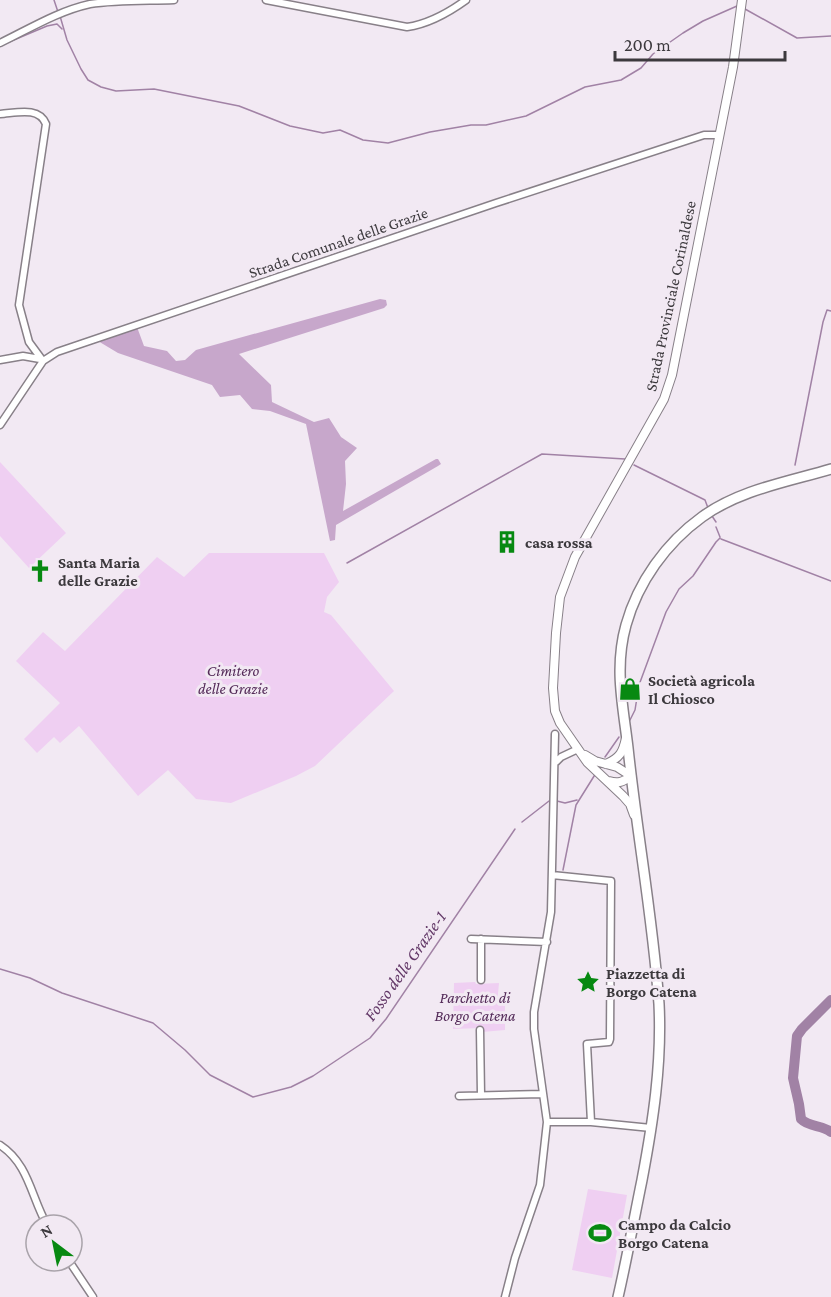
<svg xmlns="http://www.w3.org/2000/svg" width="831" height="1297" font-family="'Crimson Pro',serif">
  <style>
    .green { fill: #efcff2 }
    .forest { fill: #c7a7cb }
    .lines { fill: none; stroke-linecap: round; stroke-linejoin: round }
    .stream { stroke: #a182a5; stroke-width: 1.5 }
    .river { stroke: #a182a5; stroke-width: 10 }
    .minor-casing { stroke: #888088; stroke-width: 9 }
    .tertiary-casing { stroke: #888088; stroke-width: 10 }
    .secondary-casing { stroke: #888088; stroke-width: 12 }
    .minor { stroke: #fff; stroke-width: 6 }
    .tertiary { stroke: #fff; stroke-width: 8 }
    .secondary { stroke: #fff; stroke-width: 9 }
    .labels { text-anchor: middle; stroke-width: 6; stroke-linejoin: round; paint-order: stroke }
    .street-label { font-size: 16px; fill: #3c393d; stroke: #f2e9f3 }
    .poi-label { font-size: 16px; font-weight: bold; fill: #3c393d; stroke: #f2e9f3; text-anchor: start }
    .park-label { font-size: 16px; font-style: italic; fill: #542b59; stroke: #f2e9f3 }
    .water-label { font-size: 18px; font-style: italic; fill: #633968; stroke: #f2e9f3 }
  </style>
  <rect width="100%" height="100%" fill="#f2e9f3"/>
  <!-- green -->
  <path class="green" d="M0,462L66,533L29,568L0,536Z
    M209,553H324L339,582L327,597L324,612L331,615L394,691L315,766L296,776L231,803L196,799L168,770L138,796L79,726L60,743L54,737L37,753L24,739L60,703L16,661L43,632L65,651L157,557L184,577Z
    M475,982L476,984L499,983L497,1004L505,1005V1030L482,1032L481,1028L453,1029L454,983Z
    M588,1189L627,1195L612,1278L572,1270Z"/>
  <!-- forest -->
  <path class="forest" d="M380,299L386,300L387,305L384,308L239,354L271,385L272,402L314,422L329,418L341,437L357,448L345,461L346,484L343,511L436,459H438L441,464L438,466L336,525L335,540L330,541L306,424L270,411L252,409L240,395L220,397L212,385L118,353L98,341L137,327L144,346L167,351L176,361L185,360L196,350Z"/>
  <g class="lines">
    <!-- stream -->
    <path class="stream" d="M54,0L58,12
      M745,9L797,38L831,36
      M60,16L67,40L81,69L88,80L101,87L116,91L154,89L239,106L290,126L323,133L340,130L363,140L388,143L430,132L471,125H486L526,116L585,87L621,80L641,68L653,54L683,33L703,21L737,6
      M9,42L47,26L57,24L62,29
      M634,465L701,498L705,500L708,508
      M795,465L823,322L827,310L831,311
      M712,516L716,522
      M716,527L720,537
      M721,539L831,581
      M347,563L542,454L625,459
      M630,720L635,710L639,685L666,612L679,589L693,576L716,542L720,538
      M605,757L619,737
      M557,801L565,803L577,800
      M522,822L549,801
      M563,870L576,805L596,773
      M0,969L30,978L62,993L153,1023L185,1050L210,1075L253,1097L291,1087L313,1076L370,1038L386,1019L515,829"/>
    <!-- river -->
    <path class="river" d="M831,1000L802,1029L797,1036L793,1078L799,1104L801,1119C810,1128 821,1124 831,1132"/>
    <!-- minor casing -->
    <g class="minor-casing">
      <path id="minor" d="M266,0L407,27C428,24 448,13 466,0
        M0,43C29,29 58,11 90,4C117,0 146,1 174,0
        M0,114C16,113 39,106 46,124L19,305L29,342L43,361
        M0,360L23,356L40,359
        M0,425L43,361L57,352L496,203L704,135H719
        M556,762L561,757L578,749
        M552,875L611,881L610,1039L609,1042L587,1044L591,1122L651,1128
        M471,939L547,942
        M481,980V939
        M480,1030L481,1095
        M459,1096L543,1094
        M547,1122H591
        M0,1145C29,1164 31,1197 47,1225
        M69,1261L93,1297
        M505,1297L515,1258L540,1185L547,1122L534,1029V1012L551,912L555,734"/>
    </g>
    <!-- tertiary casing -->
    <g class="tertiary-casing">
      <path id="tertiary" d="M585,755L595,761L617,767L631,776C623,782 618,784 609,781
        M606,764C620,758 623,752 626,738
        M634,815L630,804L623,796L587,762L560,723L555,711L553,688L556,633L560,597L575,557L664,399L672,375L733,67L742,0"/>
    </g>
    <!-- secondary casing -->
    <g class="secondary-casing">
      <path id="secondary" d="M618,1297C627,1258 634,1219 642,1180C653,1122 662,1064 659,1004C653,919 637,834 628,748C623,705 614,668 626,625C638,582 666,543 702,517C739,490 787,482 831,469"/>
    </g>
    <!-- minor -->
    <use href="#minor" class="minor"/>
    <!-- tertiary -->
    <use href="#tertiary" class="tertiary"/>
    <!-- secondary -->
    <use href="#secondary" class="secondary"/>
  </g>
  <!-- icons -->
  <defs>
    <g id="building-bare" transform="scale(1.8)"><path d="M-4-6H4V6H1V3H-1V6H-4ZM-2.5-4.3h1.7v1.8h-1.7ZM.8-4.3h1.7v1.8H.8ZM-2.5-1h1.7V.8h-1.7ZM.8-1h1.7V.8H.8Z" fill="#078911" stroke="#f2e9f3" stroke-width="2.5" paint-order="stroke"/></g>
    <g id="church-bare" transform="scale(1.8)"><path d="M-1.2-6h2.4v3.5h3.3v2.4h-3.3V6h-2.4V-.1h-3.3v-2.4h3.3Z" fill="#078911" stroke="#f2e9f3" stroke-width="2.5" paint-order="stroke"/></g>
    <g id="shop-bare" transform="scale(1.8)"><path d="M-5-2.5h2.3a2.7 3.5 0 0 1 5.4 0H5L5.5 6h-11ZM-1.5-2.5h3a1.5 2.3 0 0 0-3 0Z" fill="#078911" stroke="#f2e9f3" stroke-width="2.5" paint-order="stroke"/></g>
    <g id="sight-bare" transform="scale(1.8)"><path d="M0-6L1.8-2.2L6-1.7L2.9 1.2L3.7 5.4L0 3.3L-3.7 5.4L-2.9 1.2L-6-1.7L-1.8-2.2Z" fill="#078911" stroke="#f2e9f3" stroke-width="2.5" paint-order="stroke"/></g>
    <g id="stadium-bare" transform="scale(1.8)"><path d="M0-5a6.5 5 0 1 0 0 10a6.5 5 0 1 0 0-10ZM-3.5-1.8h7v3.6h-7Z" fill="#078911" stroke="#f2e9f3" stroke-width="2.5" paint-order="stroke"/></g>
  </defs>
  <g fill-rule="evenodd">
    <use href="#building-bare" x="507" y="542"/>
    <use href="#church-bare" x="40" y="571"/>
    <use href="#shop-bare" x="630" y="689"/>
    <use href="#sight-bare" x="588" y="982"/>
    <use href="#stadium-bare" x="600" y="1233"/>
  </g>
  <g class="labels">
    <!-- street labels -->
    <g class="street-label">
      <text transform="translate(338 242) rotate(-19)" y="6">Strada Comunale delle Grazie</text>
      <text transform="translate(670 296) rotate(-78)" y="6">Strada Provinciale Corinaldese</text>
    </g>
    <!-- poi labels -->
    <g class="poi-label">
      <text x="525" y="548">casa rossa</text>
      <text x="58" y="568">Santa Maria<tspan x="58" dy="18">delle Grazie</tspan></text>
      <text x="648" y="686">Società agricola<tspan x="648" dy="18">Il Chiosco</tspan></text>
      <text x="606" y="979">Piazzetta di<tspan x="606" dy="18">Borgo Catena</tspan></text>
      <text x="618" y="1230">Campo da Calcio<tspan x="618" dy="18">Borgo Catena</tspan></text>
    </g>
    <!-- park labels -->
    <g class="park-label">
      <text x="233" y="676">Cimitero<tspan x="233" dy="18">delle Grazie</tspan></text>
      <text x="475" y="1003">Parchetto di<tspan x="475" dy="18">Borgo Catena</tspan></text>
    </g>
    <!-- water labels -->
    <g class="water-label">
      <text transform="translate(405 966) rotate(-55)" y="6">Fosso delle Grazie-1</text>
    </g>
  </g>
  <!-- north arrow -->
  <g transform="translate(54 1243) rotate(328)"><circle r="28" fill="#f2e9f3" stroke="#a9a3aa" stroke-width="1.5"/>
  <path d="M0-4.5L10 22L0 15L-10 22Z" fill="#078911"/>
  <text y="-9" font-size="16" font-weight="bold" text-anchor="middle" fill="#3c393d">N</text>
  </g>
  <!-- scale -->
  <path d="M615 51v9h170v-9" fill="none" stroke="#3c393d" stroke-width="3"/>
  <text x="624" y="51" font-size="18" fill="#3c393d" stroke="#f2e9f3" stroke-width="4.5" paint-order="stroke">200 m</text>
</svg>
